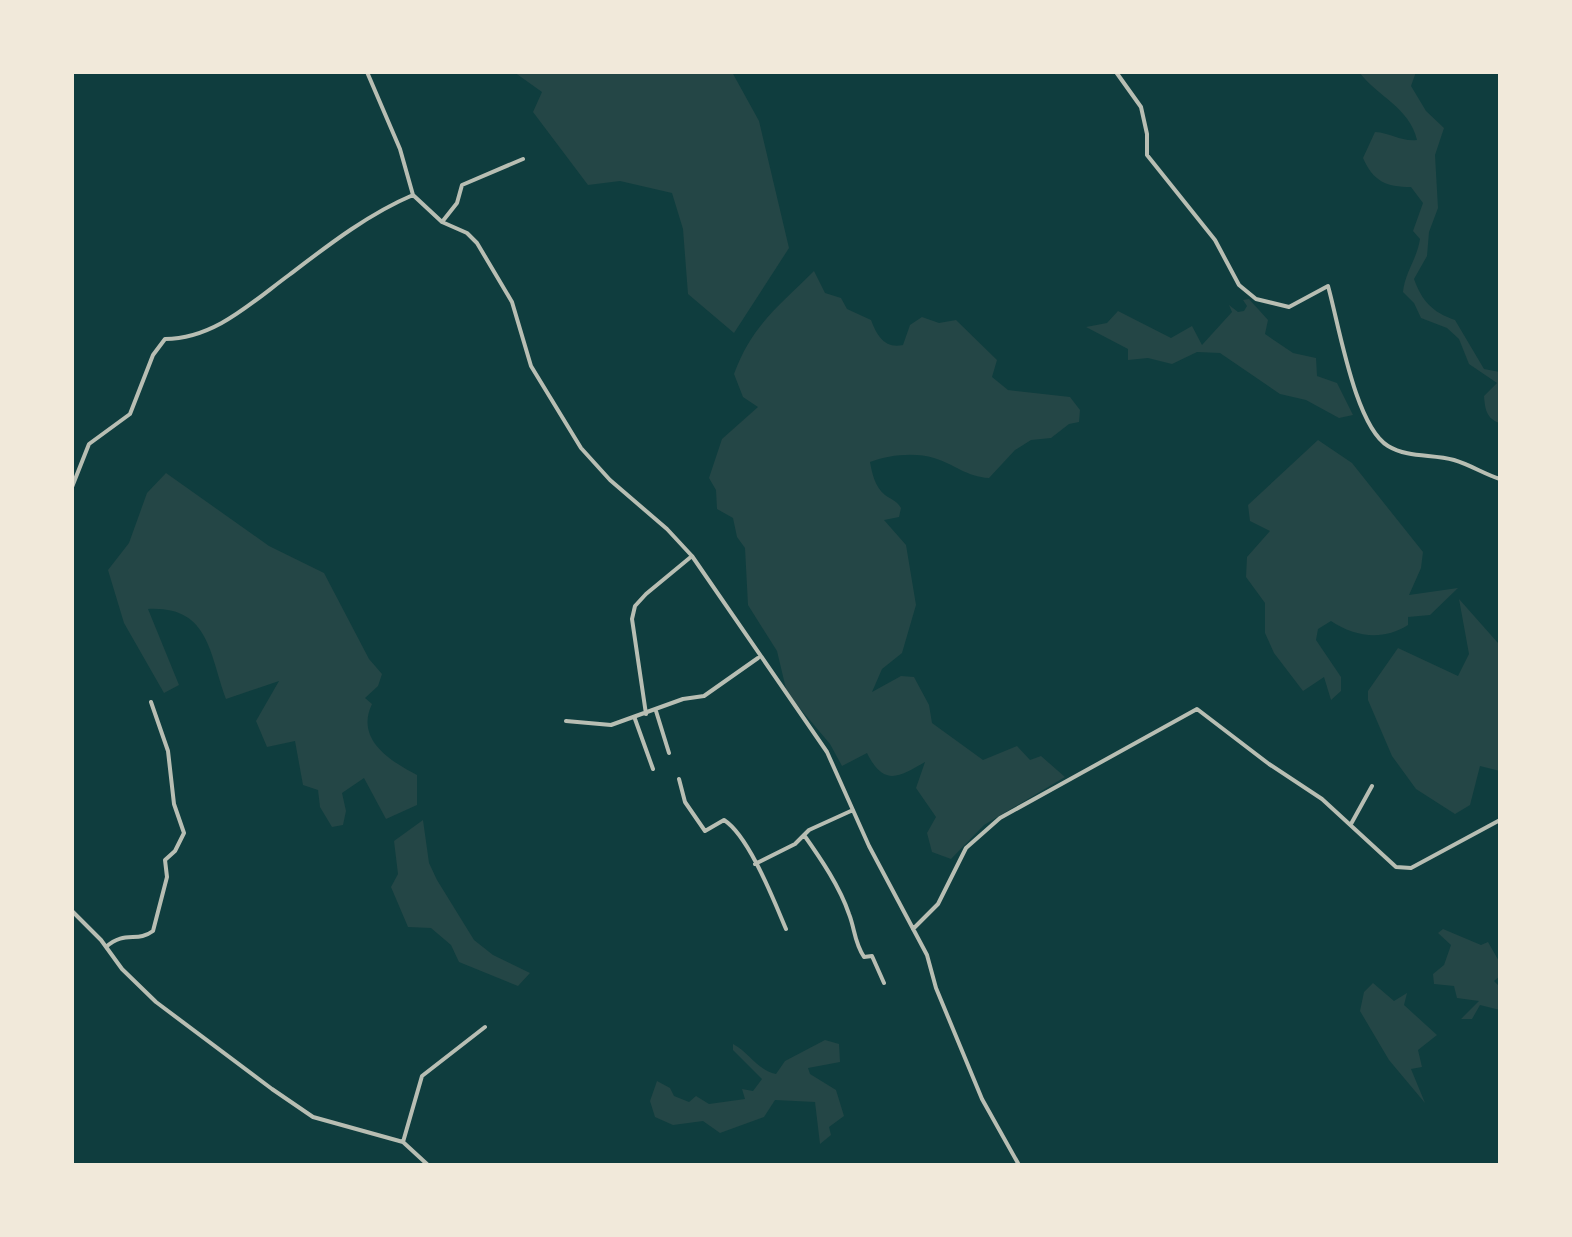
<svg xmlns="http://www.w3.org/2000/svg" width="1572" height="1237" font-family="Commissioner,sans-serif">
  <style>
    .green { fill: #244646 }
    .lines { fill: none; stroke-linecap: round; stroke-linejoin: round }
    .minor { stroke: #b8beb3; stroke-width: 4 }
  </style>
  <rect width="100%" height="100%" fill="#0f3d3e"/>
  <!-- green -->
  <path class="green" d="M514,72H732L759,121L789,248L734,333L688,294L683,229L672,193L620,181L588,185L533,112L542,92Z
    M1359,72H1416L1411,86L1426,111L1444,128L1435,155L1438,208L1429,232L1427,256L1414,279C1422,301 1432,312 1455,320L1484,369L1500,372V423C1486,419 1485,408 1484,396L1497,383L1469,364L1459,339L1447,328L1421,318L1414,303L1403,292C1405,272 1417,259 1420,239L1413,231L1423,203L1411,187C1386,187 1373,181 1363,158L1375,132C1391,133 1402,142 1417,140C1410,108 1377,96 1359,72Z
    M814,271L825,293L841,298L847,309L871,320C877,336 885,349 903,345L910,325L922,317L939,323L956,320L997,360L992,377L1008,390L1070,397L1080,410L1079,422L1069,424L1051,438L1031,440L1015,450L989,478C967,477 954,464 934,458C915,452 888,455 870,462C872,473 875,487 885,495C892,500 896,500 901,508L899,517L884,520L906,545L916,605L902,653L882,669L872,692L901,676L914,677L929,705L932,723L983,760L1017,746L1030,760L1041,756L1065,777L984,825L951,859L932,852L927,833L936,817L916,788L925,762C899,777 884,787 867,753L842,766L830,744L787,693L777,651L748,605L745,548L737,537L733,518L717,509L716,490L709,478L722,439L758,407L743,397L734,374C752,325 779,306 814,271Z
    M1249,299L1268,320L1265,334L1293,353L1316,358L1317,376L1337,383L1353,415L1339,418L1306,400L1280,394L1220,353L1197,352L1172,364L1148,358L1128,360V349L1086,327L1107,323L1118,311L1171,338L1192,326L1202,345L1232,312L1229,305L1238,312L1244,311L1247,306L1243,300Z
    M1318,440L1352,463L1423,552L1421,568L1409,595L1458,588L1430,615L1408,617V625C1383,641 1355,637 1331,621L1318,629L1316,640L1341,677V691L1331,700L1324,677L1303,691L1274,653L1265,633V603L1246,577L1247,557L1270,531L1250,521L1248,505Z
    M166,473L269,546L324,573L369,659L382,674L378,686L365,698L372,704C355,739 390,761 417,775V805L386,819L364,778L342,793L346,811L343,825L332,827L320,807L318,790L303,785L295,741L267,747L256,721L279,681L226,699C209,652 209,606 148,609L179,685L164,693L124,623L108,570L129,543L147,493Z
    M1459,599L1498,643L1500,771L1480,766L1470,805L1455,814L1416,789L1392,756L1368,700V691L1398,648L1458,676L1469,654Z
    M423,820L429,863L437,880L474,940L493,955L530,973L518,986L459,962L451,945L431,928L408,927L391,887L398,874L394,841Z
    M1443,929L1481,945L1488,942L1500,963V976L1494,981L1500,987V1010L1480,1005L1472,1019H1461L1479,1001L1457,998L1454,986L1434,984L1433,974L1444,965L1451,945L1438,933Z
    M1373,983L1394,1001L1407,993L1404,1005L1437,1035L1418,1050L1422,1067L1411,1069L1425,1103L1389,1060L1360,1011L1364,992Z
    M825,1040L839,1044L840,1062L808,1068L810,1074L836,1090L844,1116L829,1127L831,1135L820,1144L815,1102L775,1100L764,1117L720,1133L703,1121L673,1125L655,1117L650,1101L657,1081L670,1088L674,1096L689,1102L696,1096L709,1104L745,1099L742,1089L753,1091L762,1079L733,1050V1044C750,1053 757,1070 776,1074L785,1061Z"/>
  <g class="lines">
    <!-- minor -->
    <path class="minor" d="M367,72L400,149L413,195L442,222L467,233L477,243L512,302L531,366L581,448L610,480L667,529L692,556L827,752L869,846L927,955L936,988L982,1099L1019,1165
      M1116,72L1141,107L1147,134V155L1215,240L1239,285L1256,299L1289,307L1328,286C1339,325 1355,426 1388,446C1408,458 1432,454 1454,460C1471,465 1484,474 1500,479
      M442,222L457,203L462,185L523,159
      M72,487L89,444L130,414L153,355L165,339C214,339 251,303 289,275C327,246 368,214 413,195
      M656,711L669,753
      M646,714L632,619L635,606L646,594L692,556
      M635,719L653,769
      M566,721L611,725L683,699L704,696L758,658
      M679,779L685,802L705,831L724,820C749,836 774,901 786,929
      M1351,824L1372,786
      M804,835C821,859 840,887 849,914C855,929 854,942 864,957L872,956L884,983
      M755,864L795,844L809,830L853,810
      M72,911L101,940L122,969L156,1002L272,1089L313,1117L403,1142L428,1165
      M913,929L938,904L966,848L1000,818L1197,709L1269,764L1322,799L1396,867L1411,868L1500,820
      M106,947C125,930 137,943 153,931L167,877L165,860L175,851L184,833L174,804L168,751L151,702
      M403,1142L422,1076L485,1027"/>
  </g>
  <!-- border -->
  <rect width="1572" height="1237" fill="none" stroke="#f1e9da" stroke-width="148"/>
</svg>
